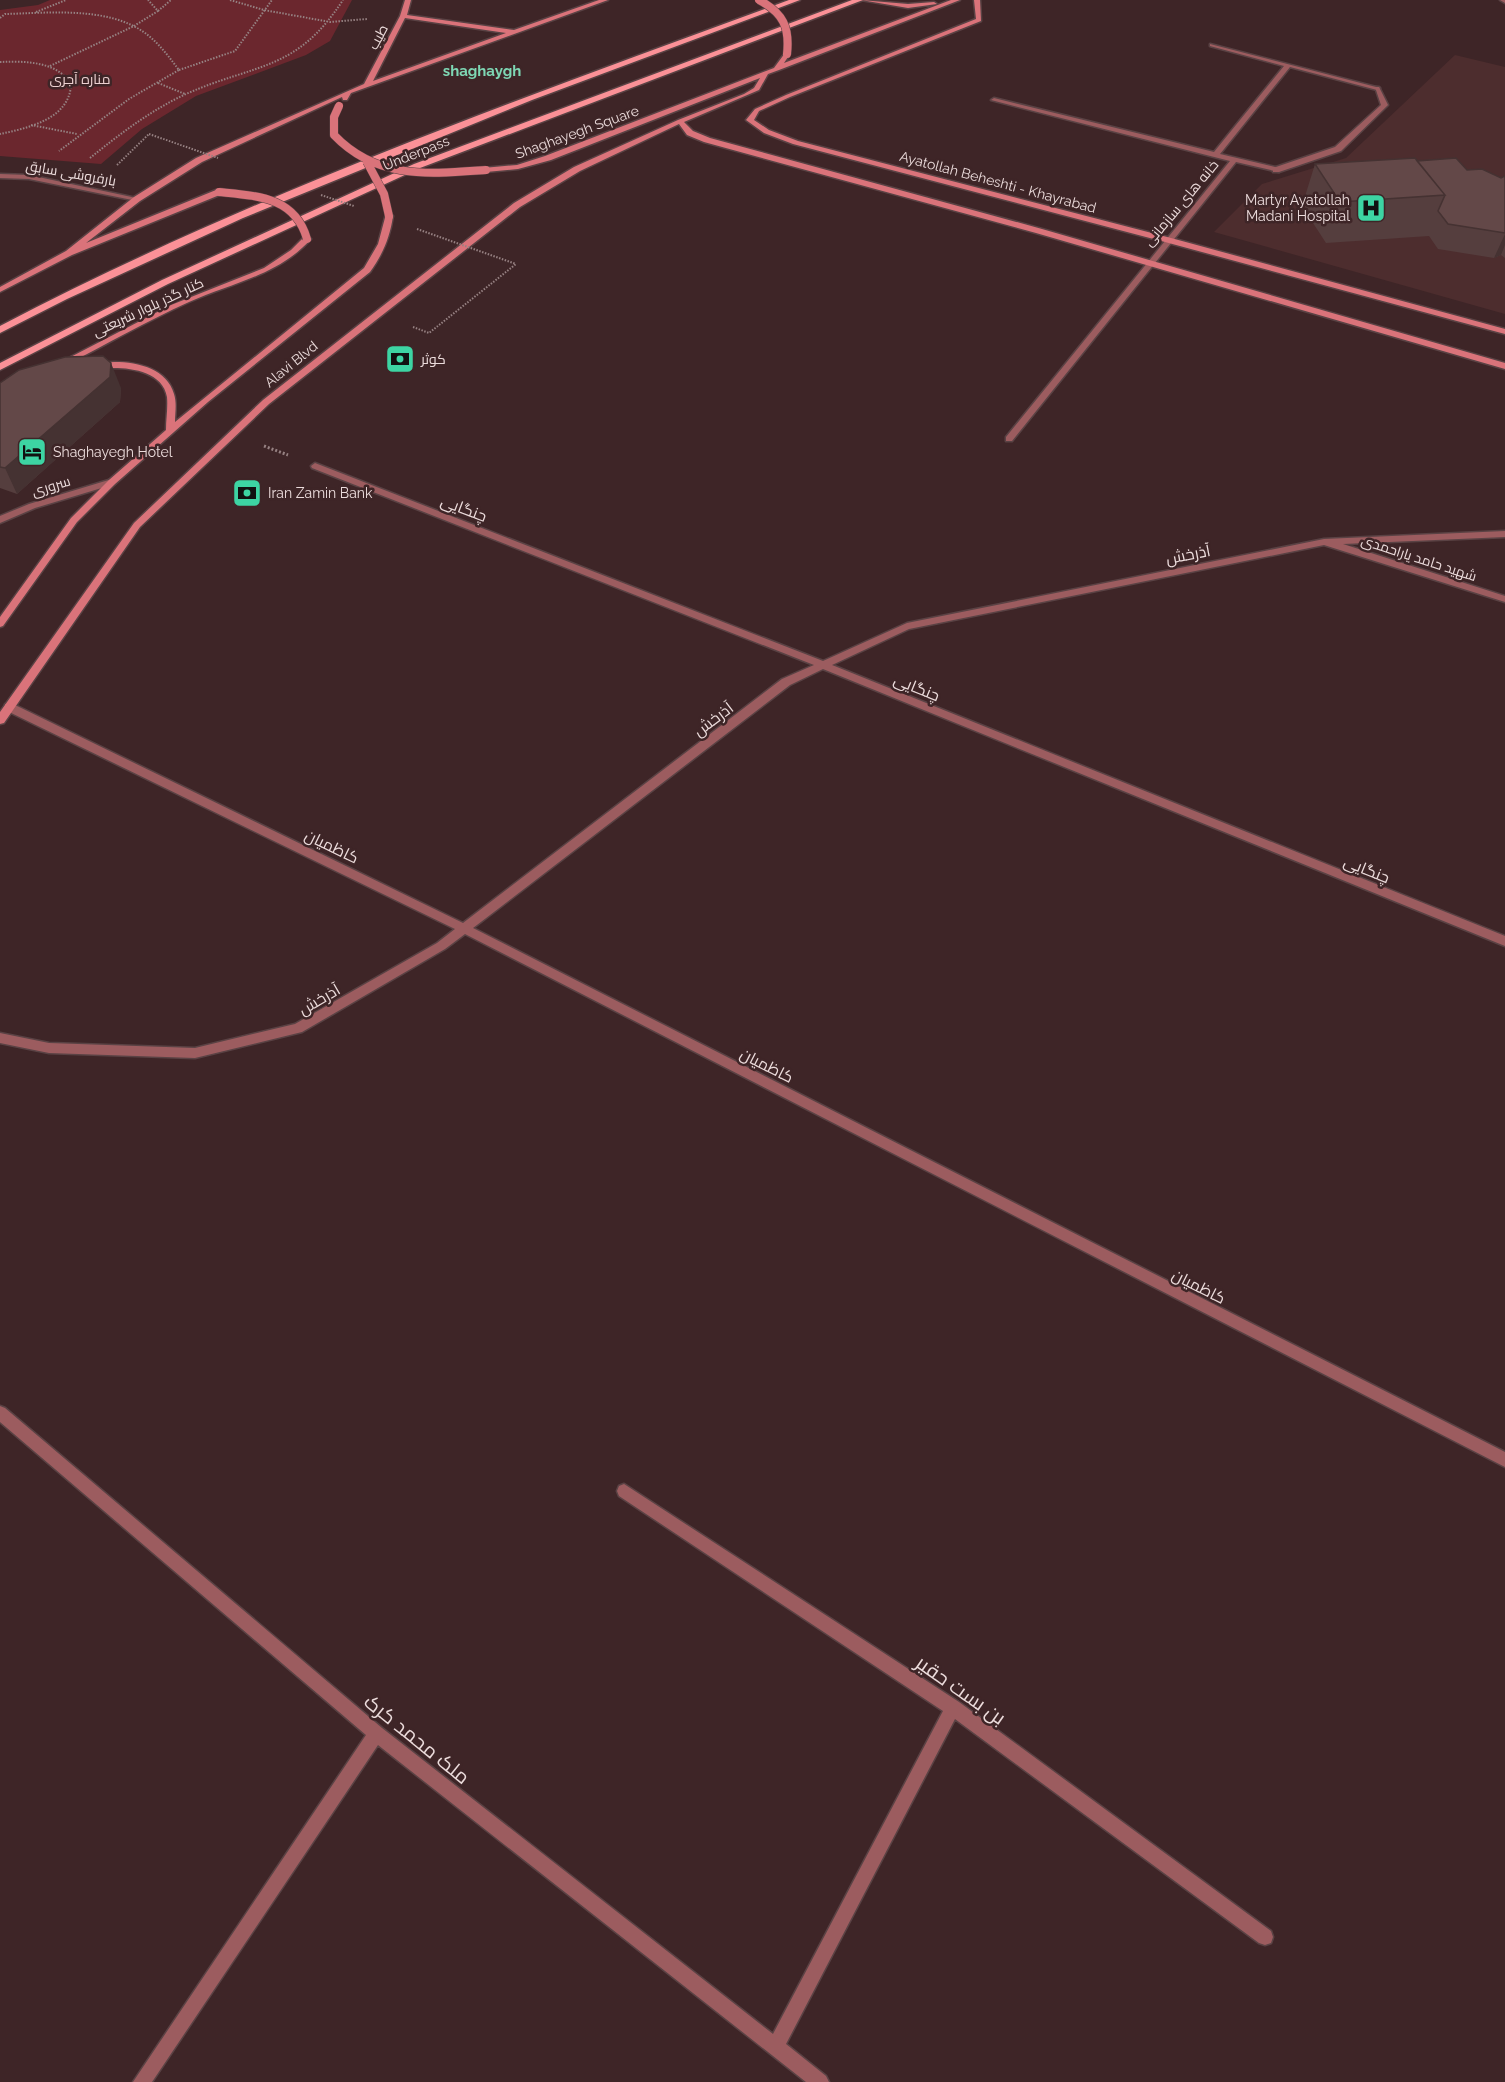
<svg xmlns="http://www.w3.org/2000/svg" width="1505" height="2082" font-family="Raleway,Cairo,sans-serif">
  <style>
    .built { fill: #4d2d2e }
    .green { fill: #6b272e }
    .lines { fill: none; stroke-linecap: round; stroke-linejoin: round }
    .lane-casing { stroke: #5a4244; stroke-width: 3 }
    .street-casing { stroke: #5a4244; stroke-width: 3 }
    .secondary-casing { stroke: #5a4244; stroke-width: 3 }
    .primary-casing { stroke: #5a4244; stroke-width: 3 }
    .path-far1 { stroke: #968182; stroke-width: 2; stroke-dasharray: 1.5 1.5; stroke-linecap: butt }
    .path { stroke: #968182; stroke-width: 3; stroke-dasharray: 2 2; stroke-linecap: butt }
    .lane { fill: #9c5c5f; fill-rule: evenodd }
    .street { fill: #9c5c5f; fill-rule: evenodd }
    .secondary { fill: #da737a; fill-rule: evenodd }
    .primary { fill: #fb9197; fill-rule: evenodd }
    .secondary-bridge-casing { stroke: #5a4244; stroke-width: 9; stroke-linecap: butt }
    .path-bridge { stroke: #968182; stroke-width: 2; stroke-dasharray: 1.5 1.5; stroke-linecap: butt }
    .secondary-bridge { stroke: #da737a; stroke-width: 8 }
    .wall { fill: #553e3e }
    .shaded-wall { fill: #453232 }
    .building { fill: #634848; stroke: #453232; stroke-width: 1.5 }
    .labels { text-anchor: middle; stroke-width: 5; stroke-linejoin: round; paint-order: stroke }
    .far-street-label { font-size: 14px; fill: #ecdcdc; stroke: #3e2527 }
    .far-park-label { font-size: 14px; fill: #edd1d1; stroke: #3e2527 }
    .far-poi-label { font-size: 14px; fill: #ecdcdc; stroke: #3e2527; text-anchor: start }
    .far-neighbourhood-label { font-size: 15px; font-weight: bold; fill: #7ed7b4; stroke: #3e2527 }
    .street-label { font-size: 16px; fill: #ecdcdc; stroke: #3e2527 }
    .near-street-label { font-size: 20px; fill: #ecdcdc; stroke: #3e2527 }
  </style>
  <rect width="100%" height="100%" fill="#3e2527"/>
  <!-- built -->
  <path class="built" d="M1455,55L1505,67V314L1214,232L1262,184L1346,158Z"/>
  <!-- green -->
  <path class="green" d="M50,0H352L330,41L306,55L196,96L142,129L101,164L0,156V10L38,5Z"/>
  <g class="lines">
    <!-- lane casing -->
    <g class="lane-casing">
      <path id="lane" d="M1375,87H1379L1388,105L1341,151L1279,172H1273V168L1335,147L1381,105Z"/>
    </g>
    <!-- street casing -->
    <g class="street-casing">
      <path id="street" d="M1500,0H1505V3Z
        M1210,44L1380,88L1377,90L1290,67L1220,154L1279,168V172L1236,162L1012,441H1006V437L1230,161L991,100L994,98L1214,152L1284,66L1210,46Z
        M0,174L29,175L141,199L137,201L29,179L0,178Z
        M315,463L823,661L907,623L1324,539L1505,531V537L1343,544L1505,596V602L1324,545L909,629L832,665L1505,936V946L823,669L790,685L473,928L1505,1452V1467L465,934L445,949L302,1032L195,1058L49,1053L0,1043V1033L49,1043L195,1048L295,1024L437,943L455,929L5,710V704H13L463,923L782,679L814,665L312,468L311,466Z
        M112,479L115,480V484L35,508L0,523V516L29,504Z
        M0,1406L5,1408L382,1728L773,2034L943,1711L619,1496L617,1491L619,1486L624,1484L959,1702L1271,1931L1273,1937L1271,1943L1265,1945L1259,1943L955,1719L786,2044L826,2076L829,2082H806L378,1745L152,2082H133L366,1735L0,1422Z"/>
    </g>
    <!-- secondary casing -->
    <g class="secondary-casing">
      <path id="secondary" d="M405,0H411L407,15L514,30L599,0H608L351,93L347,100H343L342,97L202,162L140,201L86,243L216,190H222V194L72,255L0,292V287L66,251L134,197L196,158L364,84L400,16ZM405,18L506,33L373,81Z
        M861,0L908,4L934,2L937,4L908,8Z
        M951,0H960L779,70L768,74L759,90L684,122L693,131L710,138L1042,229L1505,363V369L1036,233L704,142L687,135L679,124L580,171L520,207L269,404L140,527L4,723L0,724V712L134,523L263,400L514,203L574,167L678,120L744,94L754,88L760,78L551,160L518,169L486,172H483V168L517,165L545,156L774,68L785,53L790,54L784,63Z
        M974,0H980L981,21L790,97L759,111L754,120L769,130L798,141L1171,238L1505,329V334L1165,242L793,144L764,133L746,120L755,109L786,95L976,19Z
        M386,214L393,216C390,237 383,254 370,272L208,402L115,484L77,522L3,626L0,627V617L71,518L109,480L166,430C166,419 168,408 167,397C163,373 134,368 114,368C107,368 98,370 92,366L93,364C120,359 165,362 174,394C177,403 175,413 175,422L364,268L378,244Z
        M304,237L311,239C279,275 232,283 189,302C147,321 107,344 66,365L59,363L171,305L264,268L291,250Z"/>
    </g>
    <!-- primary casing -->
    <g class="primary-casing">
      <path id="primary" d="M789,0H800L532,100L243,218L67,299L0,333V326C252,194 522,98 789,0Z
        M852,0H863L420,168L168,284L0,370V363L162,280L414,164Z"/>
    </g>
    <!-- path-far1 -->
    <path class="path-far1" d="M230,0L264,10L330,22L367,19
      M158,11L171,0
      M36,12L66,0
      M0,18L5,14C48,13 108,6 145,33C159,43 169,57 179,70L129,99L59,151
      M0,62C24,61 57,61 71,84C70,119 28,128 0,134
      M50,66L134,26L158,11L148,0
      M179,70L235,51L272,0
      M158,83L185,94
      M31,125L77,134
      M90,158C120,134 151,110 186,94C256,63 296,72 343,0
      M117,165L149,134
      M413,327L429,333L516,264"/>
    <!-- path -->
    <path class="path" d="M264,446L288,455"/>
    <!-- lane -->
    <use href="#lane" class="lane"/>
    <!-- street -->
    <use href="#street" class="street"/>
    <!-- secondary -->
    <use href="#secondary" class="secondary"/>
    <!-- primary -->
    <use href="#primary" class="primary"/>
    <!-- secondary-bridge casing -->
    <g class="secondary-bridge-casing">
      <path id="secondary-bridge" d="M759,0C783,13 790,27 787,54
        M339,106L334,117V135C377,180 429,174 486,170
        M367,162L384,194L389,216
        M219,192C258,196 295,197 307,239"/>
    </g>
    <!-- path-bridge -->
    <path class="path-bridge" d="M149,134L218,158
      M321,195L354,206
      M417,229L516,264"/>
    <!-- secondary-bridge -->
    <use href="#secondary-bridge" class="secondary-bridge"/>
  </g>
  <!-- wall -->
  <path class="wall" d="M1417,161L1467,170L1501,178L1505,176V258L1501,255L1494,258L1438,249L1429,236L1326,243L1302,206L1315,164Z
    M0,383L121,388L120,402L17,494L0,488Z"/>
  <!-- shaded-wall -->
  <path class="shaded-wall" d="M1505,234V245L1501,255L1494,258Z
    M111,363L121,388L120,402L17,494L5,468Z"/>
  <!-- building -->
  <path class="building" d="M1415,158L1445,195L1340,202L1315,164Z
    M1456,158L1467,170L1482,169L1501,178L1505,176V233L1448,224L1438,211L1445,195L1417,161Z
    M103,356L111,363L110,377L5,468L0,467V383L19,370L65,357Z"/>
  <!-- icons -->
  <defs>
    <g id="hospital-square" transform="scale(1.5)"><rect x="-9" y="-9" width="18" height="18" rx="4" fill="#3dd4a3" stroke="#3e2527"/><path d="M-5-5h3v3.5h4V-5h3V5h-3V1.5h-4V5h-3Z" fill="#111"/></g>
    <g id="bank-square" transform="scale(1.5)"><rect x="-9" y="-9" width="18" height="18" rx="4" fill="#3dd4a3" stroke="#3e2527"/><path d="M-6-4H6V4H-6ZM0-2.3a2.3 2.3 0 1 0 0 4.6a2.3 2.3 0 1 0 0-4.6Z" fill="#111"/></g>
    <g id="hotel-square" transform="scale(1.5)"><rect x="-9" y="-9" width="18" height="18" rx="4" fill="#3dd4a3" stroke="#3e2527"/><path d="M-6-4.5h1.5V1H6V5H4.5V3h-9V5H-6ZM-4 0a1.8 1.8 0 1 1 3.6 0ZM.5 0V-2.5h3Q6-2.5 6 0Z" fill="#111"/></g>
  </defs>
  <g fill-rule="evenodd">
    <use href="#hospital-square" x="1371" y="208"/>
    <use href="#bank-square" x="400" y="359"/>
    <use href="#hotel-square" x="32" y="452"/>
    <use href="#bank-square" x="247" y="493"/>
  </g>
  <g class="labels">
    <!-- far-street labels -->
    <g class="far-street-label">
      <text transform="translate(378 37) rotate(-62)" y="5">طیب</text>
      <text transform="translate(577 132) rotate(-20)" y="5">Shaghayegh Square</text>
      <text transform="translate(416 153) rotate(-22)" y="5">Underpass</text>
      <text transform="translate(71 173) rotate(10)" y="5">بارفروشی سابق</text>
      <text transform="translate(998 182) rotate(15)" y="5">Ayatollah Beheshti - Khayrabad</text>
      <text transform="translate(1181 203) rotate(-50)" y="5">خانه های سازمانی</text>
      <text transform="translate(148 307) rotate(-25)" y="5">کنار گذر بلوار شریعتی</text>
      <text transform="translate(291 364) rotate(-39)" y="5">Alavi Blvd</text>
      <text transform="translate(51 486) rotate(-17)" y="5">سروری</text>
      <text transform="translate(1419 558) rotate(18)" y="5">شهید حامد یاراحمدی</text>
    </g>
    <!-- far-park labels -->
    <g class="far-park-label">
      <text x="80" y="84">مناره آجری</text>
    </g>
    <!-- far-poi labels -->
    <g class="far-poi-label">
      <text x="1350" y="205" text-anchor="end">Martyr Ayatollah<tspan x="1350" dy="16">Madani Hospital</tspan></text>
      <text x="421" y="364">کوثر</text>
      <text x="53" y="457">Shaghayegh Hotel</text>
      <text x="268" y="498">Iran Zamin Bank</text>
    </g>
    <!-- far-neighbourhood labels -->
    <g class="far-neighbourhood-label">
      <text x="482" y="76">shaghaygh</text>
    </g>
    <!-- street labels -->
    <g class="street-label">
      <text transform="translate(464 508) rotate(21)" y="6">چنگایی</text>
      <text transform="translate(1188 554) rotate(-11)" y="6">آذرخش</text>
      <text transform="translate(917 687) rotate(22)" y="6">چنگایی</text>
      <text transform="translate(713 719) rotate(-37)" y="6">آذرخش</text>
      <text transform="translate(332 846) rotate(26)" y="6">کاظمیان</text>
      <text transform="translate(1367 869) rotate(22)" y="6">چنگایی</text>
      <text transform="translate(319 999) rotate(-30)" y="6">آذرخش</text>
      <text transform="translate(767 1065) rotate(27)" y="6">کاظمیان</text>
      <text transform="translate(1199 1286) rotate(27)" y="6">کاظمیان</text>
    </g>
    <!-- near-street labels -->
    <g class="near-street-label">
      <text transform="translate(961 1690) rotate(35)" y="7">بن بست حقیر</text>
      <text transform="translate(417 1739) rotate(39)" y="7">ملک محمد کرک</text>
    </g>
  </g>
</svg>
